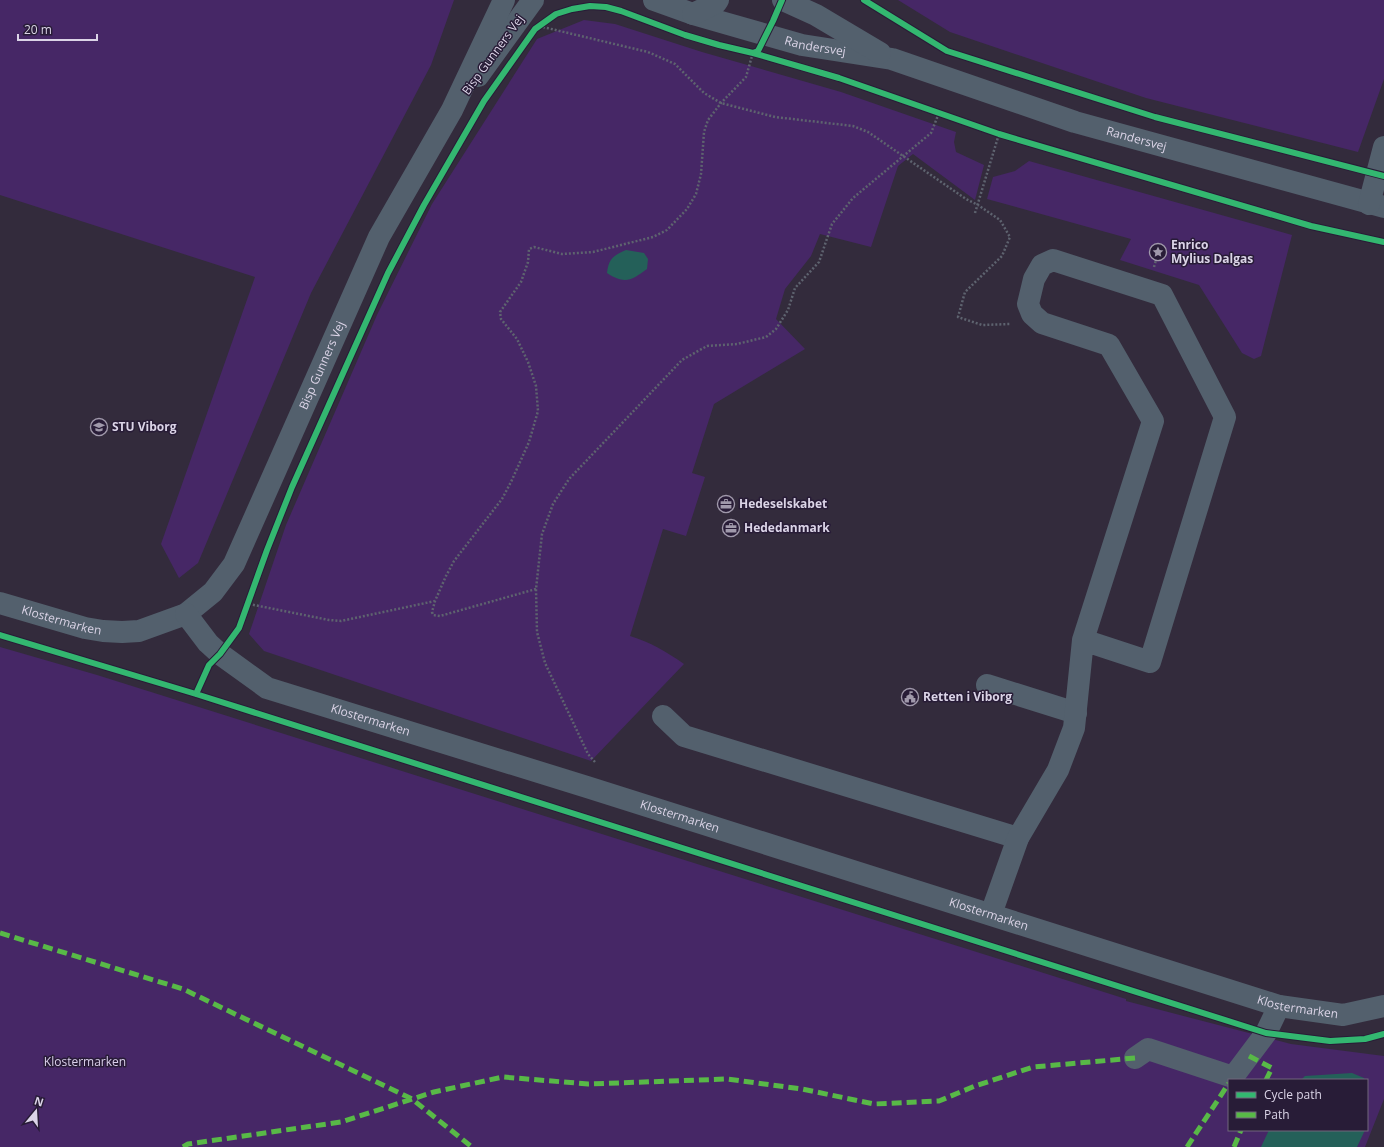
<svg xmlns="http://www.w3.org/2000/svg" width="1384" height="1147" font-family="'Open Sans',sans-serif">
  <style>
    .green { fill: #462766; fill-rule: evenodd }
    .water { fill: #246059 }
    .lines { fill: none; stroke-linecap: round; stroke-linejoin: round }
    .path { stroke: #5e636f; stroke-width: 2.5; stroke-dasharray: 2 2; stroke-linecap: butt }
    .minor { stroke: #53606d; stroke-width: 22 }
    .quiet { stroke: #58b947; stroke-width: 5; stroke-dasharray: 10 5; stroke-linecap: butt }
    .cycleway-casing { stroke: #281c37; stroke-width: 8 }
    .cycleway { stroke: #33b770; stroke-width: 6 }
    .labels { text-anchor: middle; stroke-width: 3; stroke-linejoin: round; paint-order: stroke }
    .street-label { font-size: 12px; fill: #dbd4e7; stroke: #281c37 }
    .poi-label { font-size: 12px; font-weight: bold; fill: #dbd4e7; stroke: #281c37; text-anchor: start }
    .park-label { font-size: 12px; fill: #dacfeb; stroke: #281c37 }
  </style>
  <rect width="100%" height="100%" fill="#332b3c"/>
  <!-- green -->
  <path class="green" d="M0,0H454L431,65L311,293L198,563L179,578L161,544L255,277L0,195Z
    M898,0H1384V79L1358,152L1146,98L950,32Z
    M584,20L615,24L702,52L841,92L956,132L954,142L956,152L984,165L975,200L913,154L898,166L871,247L820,234L811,256L785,289L776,319L805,349L714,404L692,473L705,477L686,536L663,529L630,636C650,642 667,652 684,664L591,761L264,651L249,634L286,525L377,315L432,204L537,39Z
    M1029,161L1292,235L1261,356L1254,359L1242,353L1199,285L1120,260L1131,239L987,199L993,177L1015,171Z
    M0,647L97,675L1126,999V1001L1291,1044L1384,1056V1099L1365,1147H0ZM1229,1080H1367V1130H1229Z"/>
  <!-- water -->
  <path class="water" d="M626,250L644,253L648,259L647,269C632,280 625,285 607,273C609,258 613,256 626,250Z
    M1352,1073L1364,1078L1365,1080H1301L1305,1076Z
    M1269,1130H1365L1357,1147H1261Z"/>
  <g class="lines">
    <!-- path -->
    <path class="path" d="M543,27L648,52L675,64L704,93L721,103L775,117L853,126L868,132L966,199L978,205L1000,220L1010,237L1002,256L965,292L958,317L982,325L1010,324
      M975,213L999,134
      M1154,267L1156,260
      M536,589L440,616L433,615L432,612L435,601L446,576L454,561L502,499L511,482L529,442L538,411L536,386L528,362L517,339L501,319L500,312L521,282L528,262L529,249L534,247L562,254L593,252L653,237L667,230L687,209L696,194L701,174L704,132L708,120L721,103L746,77L752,56
      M249,604L329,620L341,621L435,601
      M595,762L588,754L545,663L537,632L536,589L542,534L553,504L569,479L682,360L707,346L737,344L766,337L776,329L788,310L795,288L819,262L832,224L853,198L931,133L939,113"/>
    <!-- minor -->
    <g class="minor">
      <path id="s1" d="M654,0L693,14L802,45L892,59L1075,122L1384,207"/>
      <path d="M783,0L816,15L880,53"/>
      <path d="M693,14L716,3L718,0"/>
      <path d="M478,76L533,0"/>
      <path d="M1369,204L1384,147"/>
      <path id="s2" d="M0,603L85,628L103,631L122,632L139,631L186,614L213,592L234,564L379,237L452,110L504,0"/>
      <path id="s3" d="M186,614L208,643L220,654L267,688L587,787L1279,1006L1343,1015L1384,1006"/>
      <path d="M987,685L1076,713"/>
      <path d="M663,716L684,736L1018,838"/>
      <path d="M991,914L1018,838L1058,770L1074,728L1083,640L1153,421L1109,345L1042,323L1032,314L1028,304L1034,279L1042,265L1053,260L1162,295L1225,417L1150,662L1083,640"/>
      <path d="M1135,1058L1148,1049L1233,1077L1266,1033L1279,1006"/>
    </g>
    <!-- quiet -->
    <path class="quiet" d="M0,933L183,989L412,1099L472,1147
      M1249,1056L1272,1068L1266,1080
      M183,1147L188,1144L341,1122L434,1092L503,1077L588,1084L727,1079L802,1089L874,1104L939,1101L975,1086L1033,1067L1135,1058
      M1187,1147L1229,1083
      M1234,1147L1241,1130"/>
    <!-- cycleway casing -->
    <g class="cycleway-casing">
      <path id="cycleway" d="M864,0L947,51L1155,117L1384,176
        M753,53L758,51L773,21L782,0
        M0,635L196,694L1266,1033L1330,1041L1365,1039L1384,1034
        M196,694L209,665L220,654L239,628L267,550L292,487L388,273L424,205L484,101L535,29L556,14L572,9L590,6L606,7L621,11L685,35L719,45L753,53L839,78L999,134L1311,226L1384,242"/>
    </g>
    <!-- cycleway -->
    <use href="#cycleway" class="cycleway"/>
  </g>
  <!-- icons -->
  <defs>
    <g id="sight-ring" transform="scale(0.9)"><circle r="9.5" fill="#281c37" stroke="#a099ab" stroke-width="1.5"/><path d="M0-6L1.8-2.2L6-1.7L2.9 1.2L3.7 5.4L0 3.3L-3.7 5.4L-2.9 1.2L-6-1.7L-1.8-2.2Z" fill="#a099ab"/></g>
    <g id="school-ring" transform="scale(0.9)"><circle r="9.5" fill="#281c37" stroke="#a099ab" stroke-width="1.5"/><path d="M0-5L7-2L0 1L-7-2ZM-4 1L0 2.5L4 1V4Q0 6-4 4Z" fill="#a099ab"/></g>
    <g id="office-ring" transform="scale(0.9)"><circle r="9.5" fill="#281c37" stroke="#a099ab" stroke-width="1.5"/><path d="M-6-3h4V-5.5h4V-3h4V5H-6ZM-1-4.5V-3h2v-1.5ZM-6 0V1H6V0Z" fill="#a099ab"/></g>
    <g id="civic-ring" transform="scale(0.9)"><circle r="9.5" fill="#281c37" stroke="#a099ab" stroke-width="1.5"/><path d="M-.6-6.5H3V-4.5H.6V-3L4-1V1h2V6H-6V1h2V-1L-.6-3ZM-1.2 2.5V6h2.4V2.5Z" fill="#a099ab"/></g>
  </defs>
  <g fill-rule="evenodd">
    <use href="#sight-ring" x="1158" y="252"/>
    <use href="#school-ring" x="99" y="427"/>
    <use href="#office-ring" x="726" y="504"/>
    <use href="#office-ring" x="731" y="528"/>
    <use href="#civic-ring" x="910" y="697"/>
  </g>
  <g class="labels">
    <!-- street labels -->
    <g class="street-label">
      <text dy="4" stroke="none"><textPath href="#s1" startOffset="168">Randersvej</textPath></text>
      <text transform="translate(493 55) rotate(-54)" y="4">Bisp Gunners Vej</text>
      <text dy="4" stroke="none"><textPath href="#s1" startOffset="503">Randersvej</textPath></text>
      <text dy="4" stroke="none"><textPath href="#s2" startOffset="480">Bisp Gunners Vej</textPath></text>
      <text dy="4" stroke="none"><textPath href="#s2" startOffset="64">Klostermarken</textPath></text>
      <text dy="4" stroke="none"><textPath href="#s3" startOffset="219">Klostermarken</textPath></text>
      <text dy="4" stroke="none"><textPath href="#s3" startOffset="543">Klostermarken</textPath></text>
      <text dy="4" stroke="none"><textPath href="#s3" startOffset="867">Klostermarken</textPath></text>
      <text dy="4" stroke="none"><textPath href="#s3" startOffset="1190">Klostermarken</textPath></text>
    </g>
    <!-- poi labels -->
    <g class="poi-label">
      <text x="1171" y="249">Enrico<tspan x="1171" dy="14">Mylius Dalgas</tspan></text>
      <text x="112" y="431">STU Viborg</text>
      <text x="739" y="508">Hedeselskabet</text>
      <text x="744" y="532">Hededanmark</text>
      <text x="923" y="701">Retten i Viborg</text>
    </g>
    <!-- park labels -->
    <g class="park-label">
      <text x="85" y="1066">Klostermarken</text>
    </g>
  </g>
  <!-- legend -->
  <rect x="1228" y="1079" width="140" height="52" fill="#281c37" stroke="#70667d"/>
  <rect x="1236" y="1092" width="20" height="6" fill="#33b770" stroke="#70667d"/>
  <text x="1264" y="1099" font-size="12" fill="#dbd4e7">Cycle path</text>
  <rect x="1236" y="1112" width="20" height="6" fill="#58b947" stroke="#70667d"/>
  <text x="1264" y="1119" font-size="12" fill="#dbd4e7">Path</text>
  <!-- north arrow -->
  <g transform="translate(36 1111) rotate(18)" stroke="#281c37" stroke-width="3" paint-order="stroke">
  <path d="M0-3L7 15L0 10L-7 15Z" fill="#dbd4e7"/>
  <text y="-6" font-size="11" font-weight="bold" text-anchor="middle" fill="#dbd4e7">N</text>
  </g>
  <!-- scale -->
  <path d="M18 34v6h79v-6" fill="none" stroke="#dbd4e7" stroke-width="2"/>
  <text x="24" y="34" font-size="12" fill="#dbd4e7" stroke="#281c37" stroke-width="3" paint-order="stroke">20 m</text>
</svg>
